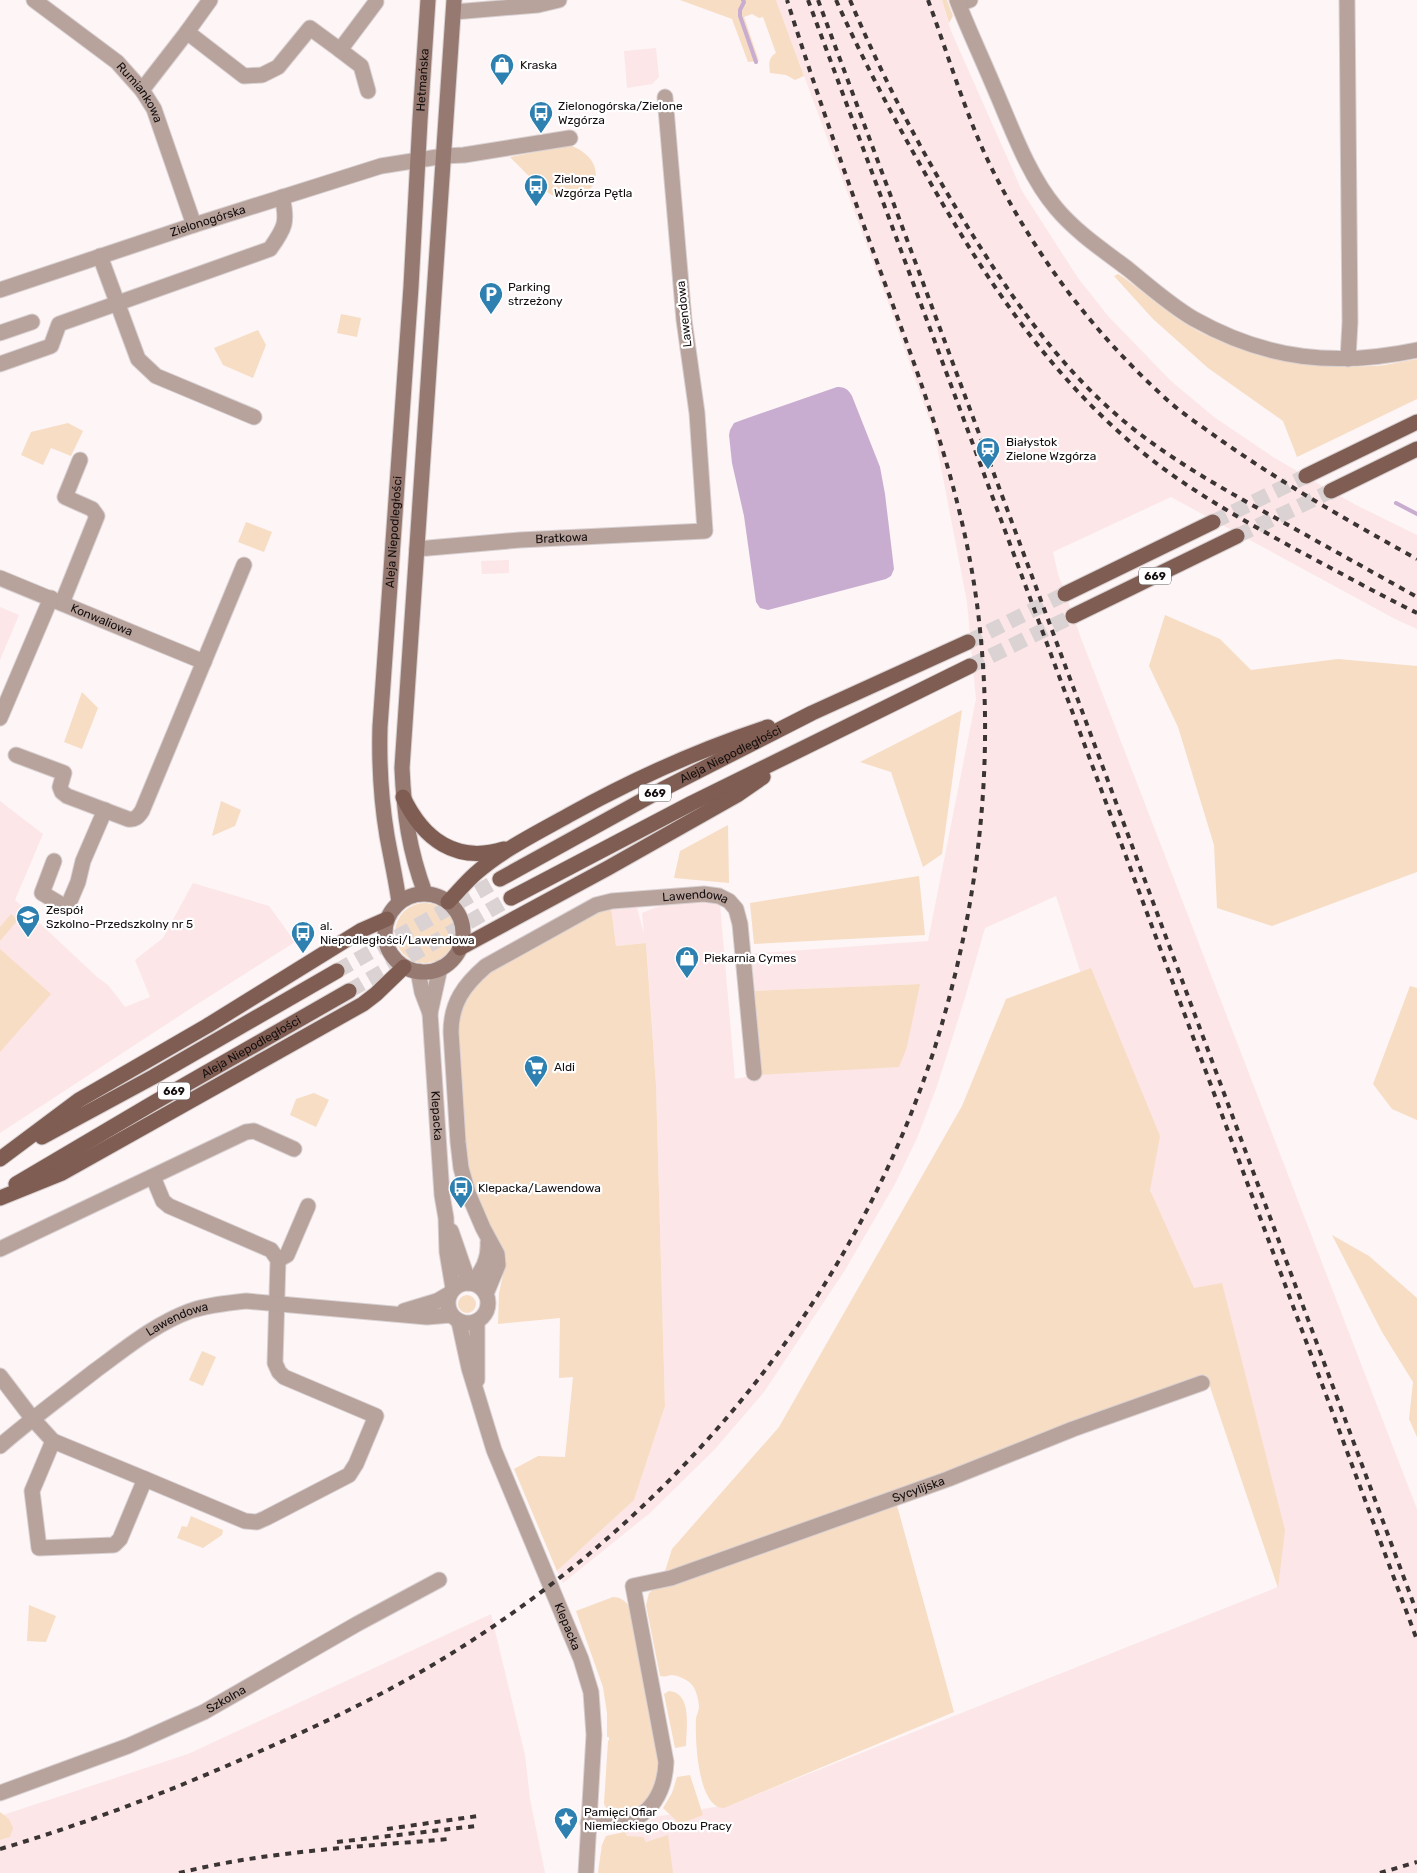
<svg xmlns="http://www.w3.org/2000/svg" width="1417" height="1873" font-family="Rubik,sans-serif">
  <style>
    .built { fill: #fce6e8 }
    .green { fill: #f7ddc4 }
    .water { fill: #c8add0 }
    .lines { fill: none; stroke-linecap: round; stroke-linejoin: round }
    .stream { stroke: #c8add0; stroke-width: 4 }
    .primary-tunnel { stroke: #dad2d3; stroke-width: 15; stroke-dasharray: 15 8; stroke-linecap: butt }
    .minor-casing { stroke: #d8d0d1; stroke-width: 17 }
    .tertiary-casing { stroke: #d8d0d1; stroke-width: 17 }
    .secondary-casing { stroke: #d8d0d1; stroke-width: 17 }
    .primary-casing { stroke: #d8d0d1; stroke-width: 17 }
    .minor { stroke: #b7a29c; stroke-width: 15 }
    .tertiary { stroke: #b7a29c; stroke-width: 15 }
    .secondary { stroke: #967a71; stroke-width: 15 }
    .primary { stroke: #7f5d52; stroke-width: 15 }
    .rail { stroke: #3b3434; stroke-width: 4; stroke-dasharray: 6 6; stroke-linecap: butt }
    .labels { text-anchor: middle; stroke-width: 4.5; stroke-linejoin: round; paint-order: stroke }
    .shield { fill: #fff; stroke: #5a5656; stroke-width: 1 }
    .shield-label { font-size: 11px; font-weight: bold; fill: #140e0e }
    .poi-label { font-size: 12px; fill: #140e0e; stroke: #fff; text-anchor: start }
    .street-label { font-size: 12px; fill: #140e0e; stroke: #fff }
  </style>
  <rect width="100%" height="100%" fill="#fdf5f6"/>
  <!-- built -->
  <path class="built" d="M776,0H942L951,31L1022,191L1078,278L1108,316L1171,381L1214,417L1273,457L1331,491L1356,505L1417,535V629L1395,619L1171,497L1053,552L1058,574L1081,638L1417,1509V1873H598L602,1845L606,1836L610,1835L638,1829L655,1817L733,1804L1278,1587L1056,896L985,928L964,1001L937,1086L918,1136L895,1184L845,1270L764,1392L715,1449L650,1513L563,1583L557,1571L634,1500L665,1406L656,1085L647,953L646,943L616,946L611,907L637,908L644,934L642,913L667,903L714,900L720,904L735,1079L907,1047L919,984L750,991L747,954L928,941L976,699L967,602L935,436L893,316Z
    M656,48L659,77L652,84L627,88L624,51Z
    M509,560V573L482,574L481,561Z
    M0,607L19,615L0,660Z
    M0,801L43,834L15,900L97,977L108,985L125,1007L150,997L135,960L163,938L193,883L269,906L295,942L199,1003L0,1133Z
    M491,1614L525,1755L530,1799L545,1873H0V1816L188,1754Z"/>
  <!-- green -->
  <path class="green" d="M680,0H776L804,76L795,80L786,75L770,73C769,64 768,58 776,53L763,17L759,18L752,14L744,17L759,61L748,62L732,19Z
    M942,0H947L953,16L949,23Z
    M570,145C622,166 585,216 550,194C538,186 521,168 510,157Z
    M1118,274L1123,277C1141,290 1159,306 1178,319C1235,356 1304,369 1372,366C1387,366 1402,361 1417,359V399L1297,457L1283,421L1208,368L1153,319L1114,276Z
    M341,314L361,318L357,337L337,333Z
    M258,330L266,345L253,378L223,365L214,348Z
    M68,423L83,431L71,456L51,448L43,465L21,455L31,432Z
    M246,522L272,532L264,552L238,542Z
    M1165,615L1220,639L1251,670L1338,659L1417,666V872L1272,926L1217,908L1214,845L1178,727L1149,666Z
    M82,692L98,708L82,749L64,742Z
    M962,710L942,854L923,867L891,772L860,762Z
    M221,801L241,810L235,826L212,836Z
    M728,825L729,883L674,878L680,851Z
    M919,876L925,935L754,944L750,903Z
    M395 933a30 30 0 1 1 60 0a30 30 0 1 1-60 0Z
    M611,907L616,946L646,943L656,1085L665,1406L634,1500L557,1571L514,1469L538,1456L565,1457L573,1377L559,1378L560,1318L498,1324L499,1293L503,1275L500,1273L473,1193L466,1166L455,1033L464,997L490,971L580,919Z
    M11,914L18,920L0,941V927Z
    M0,949L51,994L0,1052Z
    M1091,968L1160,1136L1150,1190L1194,1288L1222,1283L1285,1530L1278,1588L1206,1375L893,1491L954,1712L724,1808C697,1808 695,1737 696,1718C697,1714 699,1711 699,1707C699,1701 696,1689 692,1685C689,1680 677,1675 671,1675C667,1676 665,1677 660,1676L646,1605L649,1593L661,1584L672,1549L779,1427L962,1106L1006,999Z
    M920,984L907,1047L899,1067L758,1075L750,991Z
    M1410,986L1417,988V1120L1392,1109L1373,1084Z
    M314,1093L329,1100L316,1127L290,1115L296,1099Z
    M1332,1235L1369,1256L1417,1298V1437L1409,1419L1413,1382L1382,1332Z
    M458 1304a9 9 0 1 1 18 0a9 9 0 1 1-18 0Z
    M202,1351L216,1357L203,1386L189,1380Z
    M191,1516L223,1530L222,1535L203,1548L177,1538L182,1526L187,1527Z
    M613,1597C621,1597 626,1601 630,1608L647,1695L646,1699L651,1726L654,1729C656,1740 659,1750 660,1761C662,1791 639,1814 611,1817L612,1813L608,1811L604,1804L608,1741L609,1740V1737H607V1713L603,1687L576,1611Z
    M29,1605L56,1616L46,1642L27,1641Z
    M669,1691C693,1693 686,1729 686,1746L675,1748L664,1694Z
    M690,1775L703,1815L680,1824L663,1808L672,1793L677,1777Z
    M0,1812L9,1819L13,1828L10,1837L0,1840Z
    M625,1832L627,1836L643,1837L646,1842L668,1835L673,1873H598L602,1845L606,1836Z"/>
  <!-- water -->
  <path class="water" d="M837,387C845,387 848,389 852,396L880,467L885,494L894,569L891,576L886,579L768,610L760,608L756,602L744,516L732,463L729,435L730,430L734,423L742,420Z"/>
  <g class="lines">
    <!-- stream -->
    <path class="stream" d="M743,0L744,2L740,10V16L756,62
      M1396,503L1417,514"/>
    <!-- primary-tunnel -->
    <path class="primary-tunnel" d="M1213,522L1306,476
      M1237,536L1331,491
      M968,642L1065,594
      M970,666L1073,616
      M337,971L500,879
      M349,991L511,898"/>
    <!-- minor casing -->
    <g class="minor-casing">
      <g id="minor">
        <path id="s1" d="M34,0L117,62L142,90L154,109L194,225"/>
        <path d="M1347,0L1350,322L1348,359"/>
        <path d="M959,4L970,0"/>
        <path d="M454,12L538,5L559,0"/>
        <path d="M187,32L210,0"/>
        <path d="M340,50L361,66L368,91"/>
        <path d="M142,90L187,32L244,76L262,75L278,67L310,28L340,50L376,2"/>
        <path d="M444,156L464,155L570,138"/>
        <path d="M100,256L138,359L156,376L254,417"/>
        <path d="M0,333L32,322"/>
        <path d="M0,364L51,346L59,324L270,249C285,228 288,222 282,197"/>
        <path id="s2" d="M417,549L520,540L705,531L697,413L684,320L665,97"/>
        <path id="s3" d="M0,578L204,662"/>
        <path d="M62,603L97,516L92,509L65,497L80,460"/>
        <path d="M0,718L51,598"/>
        <path d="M16,755L64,773L60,787L62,792L67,796L128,819C135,820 138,817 142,811L244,565"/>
        <path d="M54,861L42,893L67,908L78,882L83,861L105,810"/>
        <path d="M0,1249L246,1132L254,1131L294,1149"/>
        <path d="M278,1260L287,1255L308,1206"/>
        <path d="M473,1283C482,1270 489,1260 488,1242"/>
        <path id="s4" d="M486,1294L498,1265L497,1254L483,1228L468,1193L461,1168L458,1142L451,1032C451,1003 464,985 486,966L596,905L612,901L704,894L719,896L729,901L736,909L740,924L754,1073"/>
        <path d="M404,1311L437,1301L449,1294"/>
        <path d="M0,1376L32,1418L53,1441L145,1479"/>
        <path d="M53,1441L32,1491L39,1548L114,1545L120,1539L145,1479L245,1521L257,1522L266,1518L349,1475L356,1464L376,1416L284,1377L279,1372L275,1363L278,1260L271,1250L169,1206L163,1201L153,1177"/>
        <path id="s5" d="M0,1446C31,1419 64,1395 96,1370C126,1348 155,1324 190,1311C208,1305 227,1303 246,1301L427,1317L451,1315"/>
        <path id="s6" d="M0,1793L128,1746L204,1712L357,1624L439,1580"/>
        <path id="s7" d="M588,1823C598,1823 610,1824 620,1823C651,1818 665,1791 666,1762L633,1586L671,1578L948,1479L1073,1429L1202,1383"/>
      </g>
    </g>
    <!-- tertiary casing -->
    <g class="tertiary-casing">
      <g id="tertiary">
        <path d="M957,0C968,29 982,58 994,87C1011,126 1028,175 1056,208C1076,232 1103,250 1128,269C1149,286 1170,305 1194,319C1267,360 1336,367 1417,350"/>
        <path id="s8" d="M0,290L194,225L381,166L444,156"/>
        <path id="s9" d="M440,968L430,1013L442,1195L446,1218L447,1252L453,1288"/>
        <path d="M418,971L422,992L430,1013"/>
        <path d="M451,1231L469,1283"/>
        <circle cx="468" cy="1303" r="20"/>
        <path id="s10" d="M459,1322L469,1368L494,1450L581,1659L591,1692L594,1735L586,1873"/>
        <path d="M477,1322V1380"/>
      </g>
    </g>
    <!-- secondary casing -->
    <g class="secondary-casing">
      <g id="secondary">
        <path d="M425,893C409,850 404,814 402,768L454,0"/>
        <circle cx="424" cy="933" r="39"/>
        <path id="s11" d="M399,902C396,880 391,858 387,836C381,800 379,764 380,727L411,287L420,120L428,0"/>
      </g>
    </g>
    <!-- primary casing -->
    <g class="primary-casing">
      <g id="primary">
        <path d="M1306,476L1417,422"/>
        <path d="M1331,491L1417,449"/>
        <path d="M1065,594L1213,522"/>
        <path d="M1073,616L1237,536"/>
        <path d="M403,797C423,839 456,864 504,849"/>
        <path id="s12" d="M500,879L663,789L812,713L968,642"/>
        <path d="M511,898L692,803L970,666"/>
        <path d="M448,902C457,893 465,883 475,874C502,850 537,833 569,815C632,780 698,750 768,727"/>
        <path d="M460,948L608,868L737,795L763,777"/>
        <path d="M42,1137L153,1077L337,971"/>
        <path d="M0,1159L79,1100L207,1026L362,930L387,919"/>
        <path id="s13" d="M16,1184L155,1102L349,991"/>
        <path d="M0,1198L62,1173L363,1004L376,994L404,967"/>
      </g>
    </g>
    <!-- minor -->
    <use href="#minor" class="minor"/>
    <!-- tertiary -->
    <use href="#tertiary" class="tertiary"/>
    <!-- secondary -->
    <use href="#secondary" class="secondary"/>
    <!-- primary -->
    <use href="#primary" class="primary"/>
    <!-- rail -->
    <path class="rail" d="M808,0L1417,1640
      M818,0L1417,1613
      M836,0C867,69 903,136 941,201C997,296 1056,381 1142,452C1190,491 1243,520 1297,550C1337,571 1376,593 1417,613
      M850,0C884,81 925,159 972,234C1017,306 1065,374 1131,427C1175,462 1223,489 1272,516C1320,543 1369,570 1417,597
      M928,0C949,57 967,120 994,173C1038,259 1093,332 1164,397C1181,413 1203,427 1222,441C1285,485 1350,522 1417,559
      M387,1829L478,1816
      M337,1842L476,1826
      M0,1849C88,1823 173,1790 256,1753C324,1723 394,1690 457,1650C680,1510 854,1299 935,1047C979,906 996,759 978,612C964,497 924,389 884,281C850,188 817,95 787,0
      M179,1873C267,1851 358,1847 448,1839
      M1380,1873L1417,1862"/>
  </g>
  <!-- icons -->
  <defs>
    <g id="shop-pin" transform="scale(1.25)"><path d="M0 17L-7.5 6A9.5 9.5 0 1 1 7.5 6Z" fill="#2d80b0" stroke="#fff"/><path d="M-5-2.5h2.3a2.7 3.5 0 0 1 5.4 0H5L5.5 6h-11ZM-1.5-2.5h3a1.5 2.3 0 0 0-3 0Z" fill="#fff"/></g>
    <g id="bus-pin" transform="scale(1.25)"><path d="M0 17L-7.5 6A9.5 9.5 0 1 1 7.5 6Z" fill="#2d80b0" stroke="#fff"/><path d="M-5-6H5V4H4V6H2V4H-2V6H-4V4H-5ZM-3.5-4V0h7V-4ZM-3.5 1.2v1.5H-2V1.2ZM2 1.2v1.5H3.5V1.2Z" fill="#fff"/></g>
    <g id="parking-pin" transform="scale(1.25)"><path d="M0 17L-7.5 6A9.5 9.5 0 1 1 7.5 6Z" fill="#2d80b0" stroke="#fff"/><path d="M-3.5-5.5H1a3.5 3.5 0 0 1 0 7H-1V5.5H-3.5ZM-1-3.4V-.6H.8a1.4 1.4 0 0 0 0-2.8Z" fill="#fff"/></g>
    <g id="station-pin" transform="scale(1.25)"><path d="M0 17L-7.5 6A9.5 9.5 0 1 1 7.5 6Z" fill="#2d80b0" stroke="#fff"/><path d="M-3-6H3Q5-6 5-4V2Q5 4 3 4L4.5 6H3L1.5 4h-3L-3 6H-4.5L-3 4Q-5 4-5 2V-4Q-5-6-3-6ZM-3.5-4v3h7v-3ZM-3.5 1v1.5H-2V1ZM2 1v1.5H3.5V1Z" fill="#fff"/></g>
    <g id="school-pin" transform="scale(1.25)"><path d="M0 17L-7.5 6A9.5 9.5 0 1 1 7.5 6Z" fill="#2d80b0" stroke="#fff"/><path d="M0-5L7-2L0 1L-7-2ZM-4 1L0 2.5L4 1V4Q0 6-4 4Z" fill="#fff"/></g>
    <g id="supermarket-pin" transform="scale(1.25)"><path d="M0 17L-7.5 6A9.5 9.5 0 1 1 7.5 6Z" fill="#2d80b0" stroke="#fff"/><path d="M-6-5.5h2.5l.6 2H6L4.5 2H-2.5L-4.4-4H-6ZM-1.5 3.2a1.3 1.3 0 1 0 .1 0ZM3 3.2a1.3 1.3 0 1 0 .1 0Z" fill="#fff"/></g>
    <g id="sight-pin" transform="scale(1.25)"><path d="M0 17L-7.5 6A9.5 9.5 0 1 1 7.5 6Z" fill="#2d80b0" stroke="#fff"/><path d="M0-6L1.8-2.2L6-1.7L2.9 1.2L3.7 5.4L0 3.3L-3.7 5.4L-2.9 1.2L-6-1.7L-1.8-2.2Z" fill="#fff"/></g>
  </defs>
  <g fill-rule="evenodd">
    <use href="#shop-pin" x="502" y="65"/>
    <use href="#bus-pin" x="541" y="113"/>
    <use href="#bus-pin" x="536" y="186"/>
    <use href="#parking-pin" x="491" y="294"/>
    <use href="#station-pin" x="988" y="449"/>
    <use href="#school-pin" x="28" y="917"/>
    <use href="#bus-pin" x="303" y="933"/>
    <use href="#shop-pin" x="687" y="958"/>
    <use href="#supermarket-pin" x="536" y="1067"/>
    <use href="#bus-pin" x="461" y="1188"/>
    <use href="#sight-pin" x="566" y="1819"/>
  </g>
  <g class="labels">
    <!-- shield labels -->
    <g class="shield">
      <rect x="1139" y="567.5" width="32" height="17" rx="4"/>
      <rect x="639" y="784.5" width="32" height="17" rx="4"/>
      <rect x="158" y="1082.5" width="32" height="17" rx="4"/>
    </g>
    <g class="shield-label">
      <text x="1155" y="580">669</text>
      <text x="655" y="797">669</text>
      <text x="174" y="1095">669</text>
    </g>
    <!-- poi labels -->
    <g class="poi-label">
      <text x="520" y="69">Kraska</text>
      <text x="558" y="110">Zielonogórska/Zielone<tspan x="558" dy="14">Wzgórza</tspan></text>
      <text x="554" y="183">Zielone<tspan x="554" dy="14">Wzgórza Pętla</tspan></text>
      <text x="508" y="291">Parking<tspan x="508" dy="14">strzeżony</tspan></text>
      <text x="1006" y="446">Białystok<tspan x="1006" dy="14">Zielone Wzgórza</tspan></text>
      <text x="46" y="914">Zespół<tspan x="46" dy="14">Szkolno-Przedszkolny nr 5</tspan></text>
      <text x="320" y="930">al.<tspan x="320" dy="14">Niepodległości/Lawendowa</tspan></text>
      <text x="704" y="962">Piekarnia Cymes</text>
      <text x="554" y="1071">Aldi</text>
      <text x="478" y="1192">Klepacka/Lawendowa</text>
      <text x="584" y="1816">Pamięci Ofiar<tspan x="584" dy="14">Niemieckiego Obozu Pracy</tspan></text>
    </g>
    <!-- street labels -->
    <g class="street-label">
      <text dy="4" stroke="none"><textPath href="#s11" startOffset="825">Hetmańska</textPath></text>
      <text dy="4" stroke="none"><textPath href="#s1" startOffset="142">Rumiankowa</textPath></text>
      <text dy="4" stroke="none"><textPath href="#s8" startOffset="219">Zielonogórska</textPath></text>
      <text transform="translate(684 314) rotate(-96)" y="4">Lawendowa</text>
      <text dy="4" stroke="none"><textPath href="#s11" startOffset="372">Aleja Niepodległości</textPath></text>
      <text dy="4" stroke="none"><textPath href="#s2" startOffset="145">Bratkowa</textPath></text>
      <text dy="4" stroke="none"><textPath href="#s3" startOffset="110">Konwaliowa</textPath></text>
      <text dy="4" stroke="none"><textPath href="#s12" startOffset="262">Aleja Niepodległości</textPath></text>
      <text dy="4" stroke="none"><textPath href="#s4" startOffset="576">Lawendowa</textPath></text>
      <text dy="4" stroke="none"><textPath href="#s13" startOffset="272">Aleja Niepodległości</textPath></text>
      <text dy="4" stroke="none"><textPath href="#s9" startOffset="149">Klepacka</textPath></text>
      <text dy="4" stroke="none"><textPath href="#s5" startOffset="219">Lawendowa</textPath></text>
      <text dy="4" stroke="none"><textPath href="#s7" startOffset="596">Sycylijska</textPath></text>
      <text dy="4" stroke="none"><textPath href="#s10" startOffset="324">Klepacka</textPath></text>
      <text dy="4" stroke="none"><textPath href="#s6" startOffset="245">Szkolna</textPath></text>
    </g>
  </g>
</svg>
